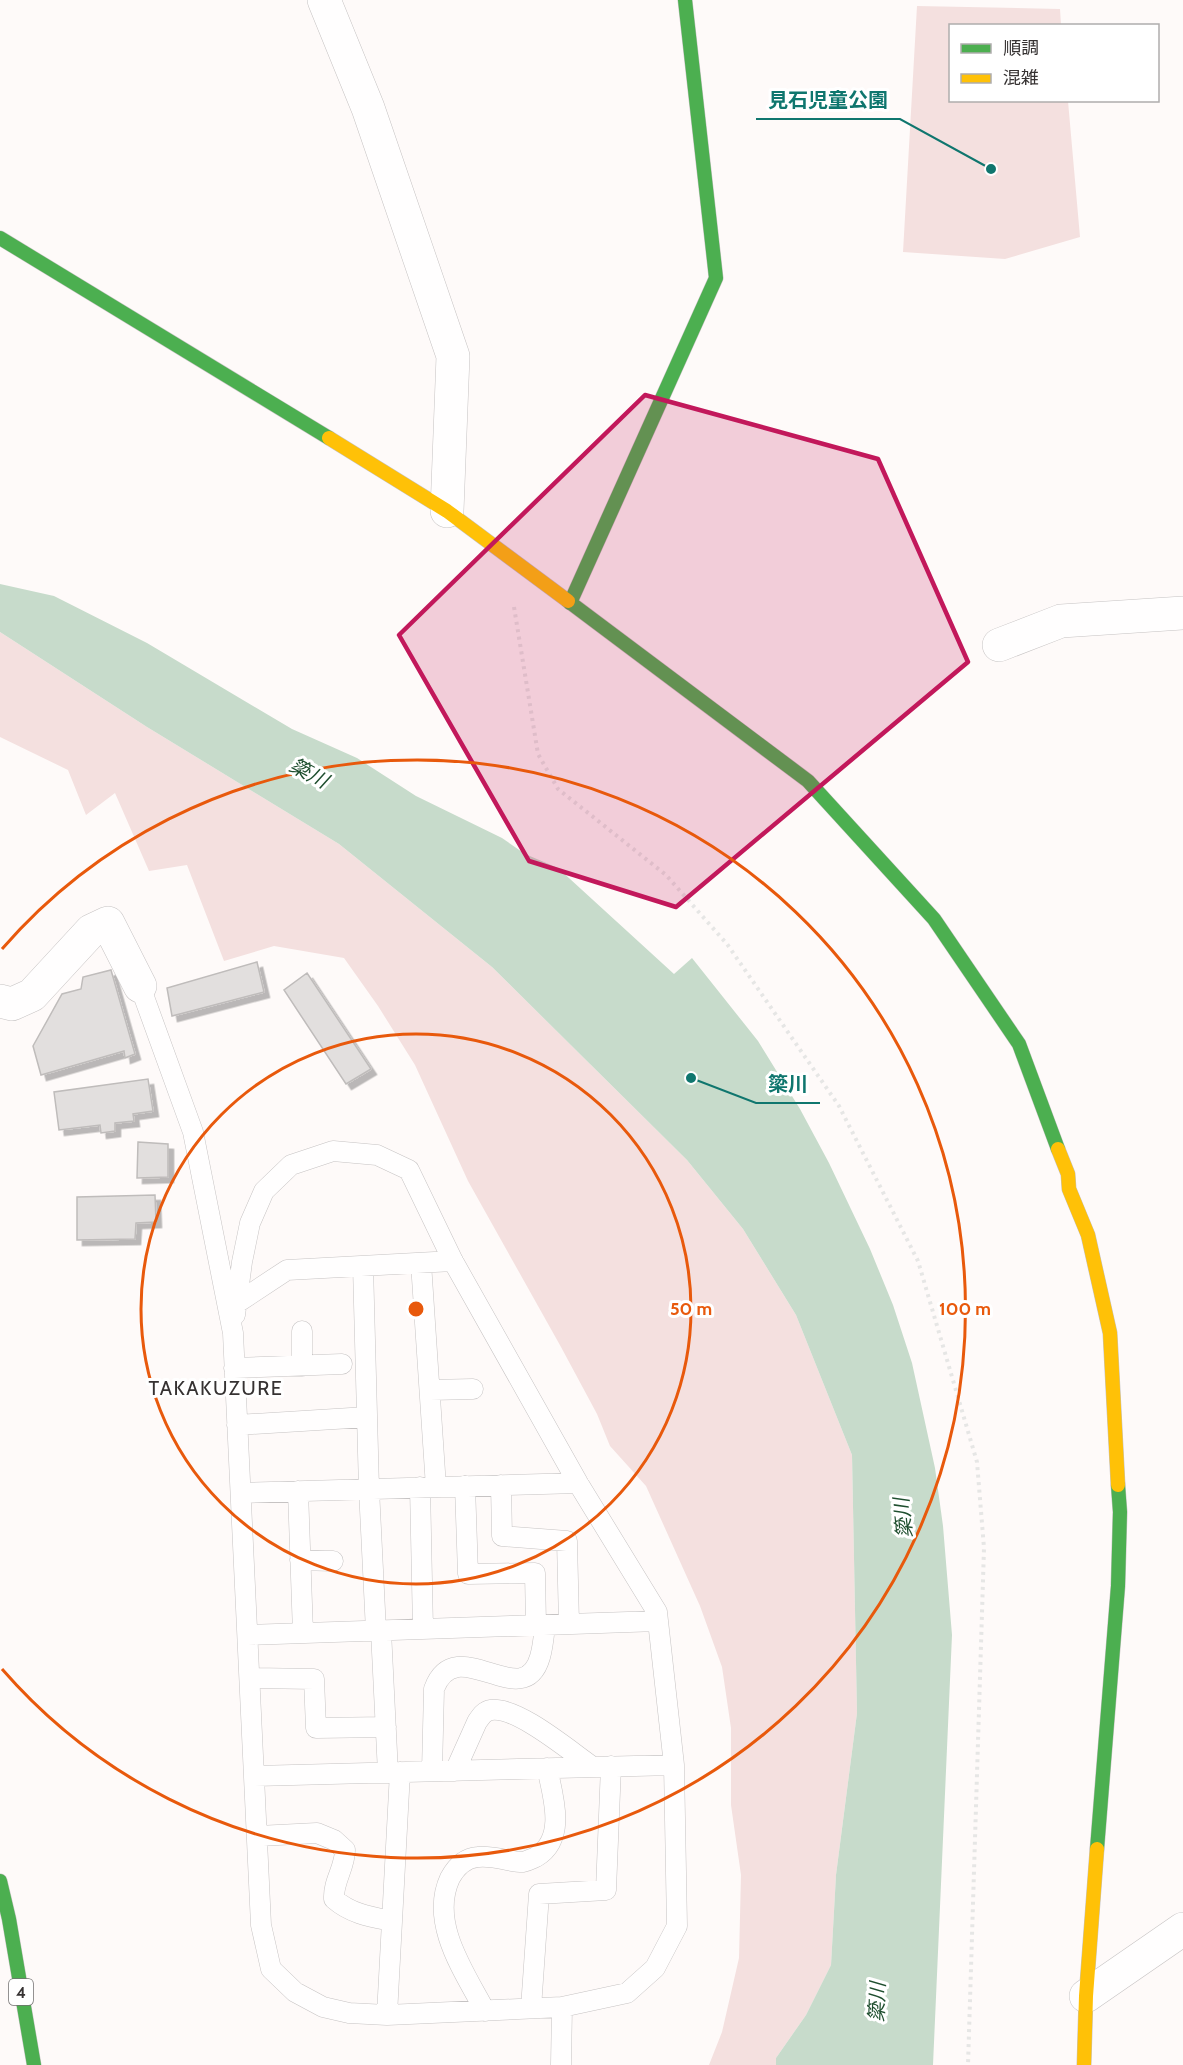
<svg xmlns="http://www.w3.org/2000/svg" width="1183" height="2065" font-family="Cabin,'Noto Sans JP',sans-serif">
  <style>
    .green { fill: #f4e0df }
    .water { fill: #c7dbcb }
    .building { fill: #e2dfde; stroke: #bfbcbb; stroke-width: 1.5; filter: url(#shadow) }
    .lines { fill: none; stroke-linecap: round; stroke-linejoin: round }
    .lane-casing { stroke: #c6c3c3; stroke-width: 21 }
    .street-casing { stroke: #c6c3c3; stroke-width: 34 }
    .fast-casing { stroke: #c6c3c3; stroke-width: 15 }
    .slow-casing { stroke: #c6c3c3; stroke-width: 15 }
    .path { stroke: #e6e6e5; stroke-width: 4; stroke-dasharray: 3 4.5; stroke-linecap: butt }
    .lane { stroke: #fffefe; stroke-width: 20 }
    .street { stroke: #fffefe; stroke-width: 33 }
    .fast { stroke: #4caf50; stroke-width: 14 }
    .slow { stroke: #ffc107; stroke-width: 14 }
    .marked { fill: #c2185b; fill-opacity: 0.2; stroke: #c2185b; stroke-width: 4.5; stroke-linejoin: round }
    .ring { fill: none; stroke: #e8590c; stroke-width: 3 }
    .labels { text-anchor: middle; stroke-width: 6; stroke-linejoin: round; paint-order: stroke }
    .shield { fill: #fff; stroke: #727070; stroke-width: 1.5 }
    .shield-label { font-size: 16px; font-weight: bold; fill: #363232 }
    .water-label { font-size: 20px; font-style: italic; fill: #1f4f2f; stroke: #fff }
    .neighbourhood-label { font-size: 20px; letter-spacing: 1.5px; fill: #363232; stroke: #fff }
    .centre { fill: #e8590c; stroke: #fff; stroke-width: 3 }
    .ring-label { font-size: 18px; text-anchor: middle; font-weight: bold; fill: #e8590c; stroke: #fff; stroke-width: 6; stroke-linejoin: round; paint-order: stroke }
    .leader { fill: none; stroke: #0f766e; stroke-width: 2 }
    .callout-dot { fill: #0f766e; stroke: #fff; stroke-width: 2 }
    .callout-label { font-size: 20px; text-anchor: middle; font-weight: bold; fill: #0f766e; stroke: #fff; stroke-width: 6; stroke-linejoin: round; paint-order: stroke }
  </style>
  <defs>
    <filter id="shadow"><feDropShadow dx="5.5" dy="5.5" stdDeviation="0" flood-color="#0004"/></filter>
  </defs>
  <rect width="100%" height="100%" fill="#fefaf9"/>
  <!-- green -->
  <path class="green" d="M917,6L1060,9L1061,25L950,26V100L1068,101L1080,237L1005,259L903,252Z
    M0,632L147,727L339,844L492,967L687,1160L743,1229L796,1315L852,1455L857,1713L836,1875L831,1965L806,2015L776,2058V2065H709L722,2032L739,1958L741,1875L731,1805V1728L722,1667L700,1606L646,1486L610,1446L597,1414L561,1347L468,1181L415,1065L378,1006L344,958L274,946L224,961L187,865L149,871L115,793L86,815L68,770L0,737Z"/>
  <!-- water -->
  <path class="water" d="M0,584L54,596L147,643L292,729L357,758L416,796L502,838L525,854L558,868L674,974L692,958L758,1041L800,1109L829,1163L870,1249L893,1305L912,1363L935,1468L943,1526L952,1635L933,2065H776V2058L806,2015L831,1965L836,1875L857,1713L852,1455L796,1315L743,1229L687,1160L492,967L339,844L147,727L0,632Z"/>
  <!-- building -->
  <path class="building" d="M257,962L264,992L172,1016L167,988Z
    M111,970L135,1054L125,1058L124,1051L41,1075L33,1046L62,994L81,989L83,977Z
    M307,973L371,1069L346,1084L284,990Z
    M148,1079L153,1111L133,1114L134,1121L115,1123V1131L101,1133L100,1125L59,1130L54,1092Z
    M138,1142L168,1144V1177L137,1178Z
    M155,1195L156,1222L136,1223L135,1239L77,1240V1197Z"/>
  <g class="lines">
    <!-- lane casing -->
    <g class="lane-casing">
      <path id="lane" d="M140,986L193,1132L233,1333L261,1925L271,1969L295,1992L323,2007L349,2013L387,2015L562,2007L561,2065
        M421,1263L436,1487
        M363,1266L369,1489L376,1631
        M237,1303L287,1270L453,1261
        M235,1315L242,1262L250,1223L264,1191L291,1165L333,1151L377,1155L409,1170L453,1261L578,1483L657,1612L674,1765L677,1926L655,1968L627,1993L562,2007
        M302,1366V1331
        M234,1368L342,1364
        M430,1390L473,1389
        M237,1425L367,1417
        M501,1485L502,1536L567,1541L569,1624
        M465,1486L468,1574L535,1573L536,1625
        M420,1487L423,1629
        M298,1491L303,1633
        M241,1493L578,1483
        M300,1560L333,1561
        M381,1631L388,1773
        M248,1635L658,1621
        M251,1678L314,1679L316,1728L386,1727
        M432,1771L434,1689C456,1629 523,1716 540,1657C543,1647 544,1635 545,1625
        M455,1771L477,1722C481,1716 484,1711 491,1710C517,1706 571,1752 593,1767
        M255,1776L674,1765
        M258,1836L317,1833L334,1840L345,1850C345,1868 333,1881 334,1899C351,1914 371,1917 392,1921
        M531,2008L539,1894L606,1890L611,1766
        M485,2011C465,1973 429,1923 450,1878C456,1867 465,1858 478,1857C493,1855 508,1862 523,1862C528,1861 531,1859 536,1857C567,1839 553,1796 547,1768
        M387,2015L400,1772"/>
    </g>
    <!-- street casing -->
    <g class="street-casing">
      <path id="street" d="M324,0L368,108L453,356L447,511
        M999,645L1061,621L1183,613
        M0,1001L12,1004L32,995L91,931L108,923L140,986
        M1086,1996L1183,1929"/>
    </g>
    <!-- fast casing -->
    <g class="fast-casing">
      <path id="fast" d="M0,238L329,438
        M568,601L808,781L934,919L1019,1044L1058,1149
        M570,603L716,278L685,0
        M1097,1849L1118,1586L1120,1512L1118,1485
        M0,1881L9,1919L34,2065"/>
    </g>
    <!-- slow casing -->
    <g class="slow-casing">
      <path id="slow" d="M329,438L447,511L568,601
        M1058,1149L1068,1174L1069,1189L1088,1235L1110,1333L1118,1485
        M1084,2065L1086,1996L1097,1849"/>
    </g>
    <!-- path -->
    <path class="path" d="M514,607L538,754L558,789L666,875L727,944L839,1106L918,1261L977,1462L984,1548L968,2065"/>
    <!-- lane -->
    <use href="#lane" class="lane"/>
    <!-- street -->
    <use href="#street" class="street"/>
    <!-- fast -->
    <use href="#fast" class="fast"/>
    <!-- slow -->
    <use href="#slow" class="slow"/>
  </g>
  <!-- marked area -->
  <path class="marked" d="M645,395L878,459L968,662L676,907L529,861L399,635Z"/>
  <!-- distance rings -->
  <g class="ring">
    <circle cx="416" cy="1309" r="275"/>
    <path d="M2 949A549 549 0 1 1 2 1669"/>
  </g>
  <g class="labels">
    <!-- shield labels -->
    <rect class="shield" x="9" y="1979" width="24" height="26" rx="4.5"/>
    <g class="shield-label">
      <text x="21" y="1998">4</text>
    </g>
    <!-- water labels -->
    <g class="water-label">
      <text transform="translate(309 773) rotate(28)" y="7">簗川</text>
      <text transform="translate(903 1518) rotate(-96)" y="7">簗川</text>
      <text transform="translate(877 2002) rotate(-88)" y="7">簗川</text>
    </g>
    <!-- neighbourhood labels -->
    <g class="neighbourhood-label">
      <text x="216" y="1395">TAKAKUZURE</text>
    </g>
  </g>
  <circle cx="416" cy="1309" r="9" class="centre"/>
  <g class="ring-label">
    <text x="691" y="1315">50 m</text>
    <text x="965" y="1315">100 m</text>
  </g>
  <!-- callouts -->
  <path class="leader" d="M991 169L900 119H756M691 1078L756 1103H820"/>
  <g class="callout-dot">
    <circle cx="991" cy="169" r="6"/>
    <circle cx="691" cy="1078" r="6"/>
  </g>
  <g class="callout-label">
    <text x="828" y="107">見石児童公園</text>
    <text x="788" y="1091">簗川</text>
  </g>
  <!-- legend -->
  <rect x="949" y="24" width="210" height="78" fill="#ffffff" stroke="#afadad" stroke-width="1.5"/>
  <rect x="961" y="44" width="30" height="9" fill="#4caf50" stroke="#afadad" stroke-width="1.5"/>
  <text x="1003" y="54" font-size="18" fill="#363232">順調</text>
  <rect x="961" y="74" width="30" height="9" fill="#ffc107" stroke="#afadad" stroke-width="1.5"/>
  <text x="1003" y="84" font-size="18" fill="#363232">混雑</text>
</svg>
